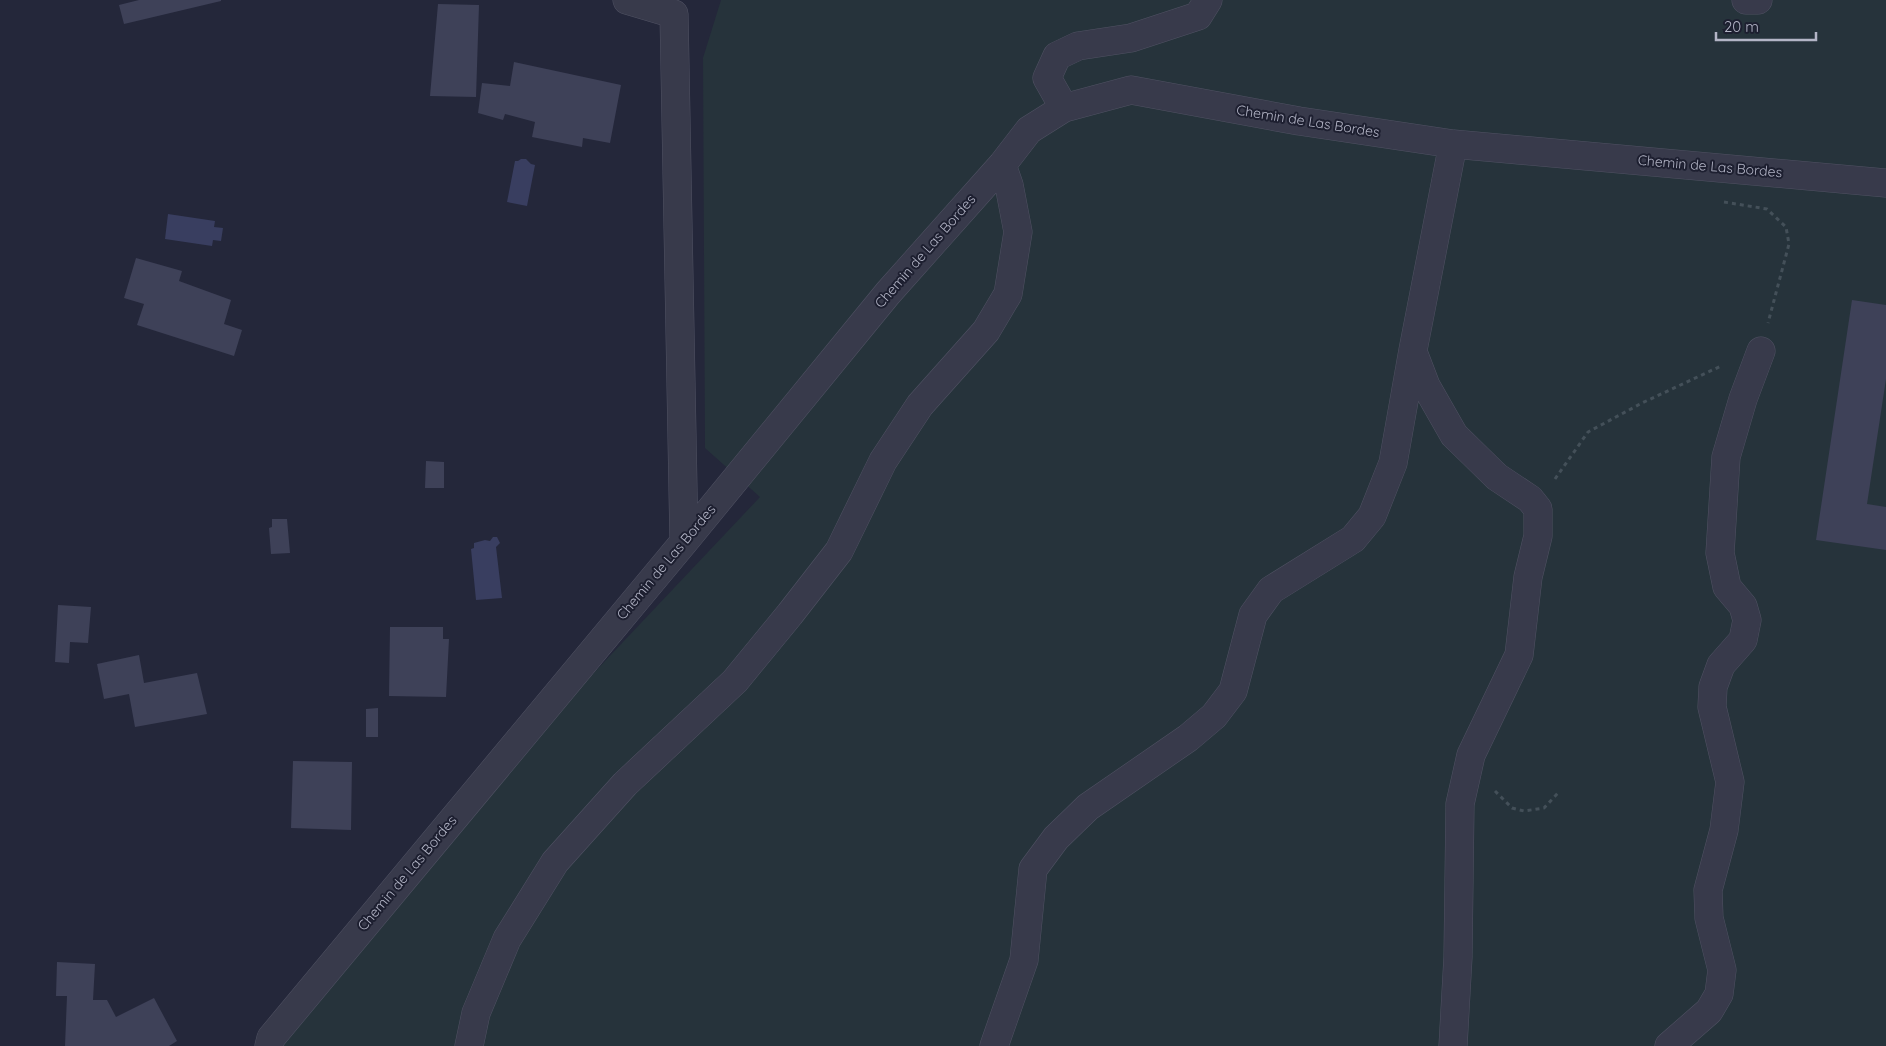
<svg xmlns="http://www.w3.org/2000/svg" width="1886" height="1046" font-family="Quicksand,sans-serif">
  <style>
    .green { fill: #26333b }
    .water { fill: #393e60 }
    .building { fill: #3e4158 }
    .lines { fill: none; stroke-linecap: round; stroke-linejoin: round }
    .minor-casing { stroke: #505263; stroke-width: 29 }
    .path { stroke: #445059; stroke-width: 3; stroke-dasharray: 4 4; stroke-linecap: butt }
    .minor { stroke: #383a4b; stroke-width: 28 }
    .labels { text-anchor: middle; stroke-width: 4; stroke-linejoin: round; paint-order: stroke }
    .street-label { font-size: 14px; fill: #b3b5c6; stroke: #1d1f30 }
  </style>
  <rect width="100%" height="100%" fill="#24273a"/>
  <!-- green -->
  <path class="green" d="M721,0H1886V1046H269L418,859L760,497L705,448L703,58Z"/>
  <!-- water -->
  <path class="water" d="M521,159H526L531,164L535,165L527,206L507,202L515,161H518Z
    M168,214L215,221L214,227L223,228L221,241L213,240L212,246L165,239Z
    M493,537H497L500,543L496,547L502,598L476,600L471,549L474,548V543L485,540L490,541Z"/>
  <!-- building -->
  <path class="building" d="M139,0H221V1L124,24L119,5Z
    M438,4L479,5L476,97L430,96Z
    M514,62L621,85L610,143L583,138L582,147L532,137L535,122L505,114L503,120L478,113L482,83L510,86Z
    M136,258L182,271L179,281L231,300L224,324L242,330L234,356L137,325L144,304L124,298Z
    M1852,300L1886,305V379L1867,504L1886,507V550L1816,540Z
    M426,461L444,462V488H425Z
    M272,519H287L290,553L271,554L269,528L272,527Z
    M58,605L91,607L88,643L70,642L69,663L55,662Z
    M390,627H443V639H449L446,697L389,696Z
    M139,655L144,683L197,673L207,714L135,727L129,694L104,699L97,664Z
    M378,708V737H366V709Z
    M293,761L352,762L351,830L291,828Z
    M57,962L95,964L93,1000H107L116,1017L154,998L177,1041L169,1046H65L67,996H56Z"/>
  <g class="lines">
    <!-- minor casing -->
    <g class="minor-casing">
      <path id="minor" d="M627,0L674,14L684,542
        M1746,0H1758
        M1064,108L1047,78L1057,56L1078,46L1131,38L1198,16L1208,0
        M1413,352L1426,386L1454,435L1497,477L1530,499L1538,509V536L1528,577L1519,655L1471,755L1460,804L1458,957L1453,1046
        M269,1046L271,1038L684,542L888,293L1002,165L1029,130L1064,108L1131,90L1299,121L1453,144L1886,183
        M469,1046L476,1013L507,939L555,862L625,784L735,681L790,614L839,551L883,461L920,405L986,331L1008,294L1018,232L1009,185L1002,165
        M994,1046L1024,960L1033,869L1056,838L1088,807L1188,738L1214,716L1233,691L1253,615L1271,590L1353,539L1372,516L1393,463L1413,350L1453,144
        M1669,1046L1709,1011L1719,994L1722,970L1709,918L1708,890L1724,830L1730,782L1712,707L1713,687L1721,665L1743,640L1747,620L1743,606L1727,587L1720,553L1726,457L1743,399L1761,351"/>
    </g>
    <!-- path -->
    <path class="path" d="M1724,202L1767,209L1786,227L1789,244L1768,323
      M1555,479L1588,432L1642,403L1721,366
      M1495,791L1512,808L1524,811L1544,808L1558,793"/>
    <!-- minor -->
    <use href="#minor" class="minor"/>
  </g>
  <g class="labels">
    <!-- street labels -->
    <g class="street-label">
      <text transform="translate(1308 121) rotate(9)" y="5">Chemin de Las Bordes</text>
      <text transform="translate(1710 166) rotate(5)" y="5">Chemin de Las Bordes</text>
      <text transform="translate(925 251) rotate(-49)" y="5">Chemin de Las Bordes</text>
      <text transform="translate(666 562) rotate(-50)" y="5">Chemin de Las Bordes</text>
      <text transform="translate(407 873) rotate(-50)" y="5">Chemin de Las Bordes</text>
    </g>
  </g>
  <!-- scale -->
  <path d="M1716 32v8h100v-8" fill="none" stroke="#b3b5c6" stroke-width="2.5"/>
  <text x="1724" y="32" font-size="15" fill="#b3b5c6" stroke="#1d1f30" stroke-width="4" paint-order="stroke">20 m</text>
</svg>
